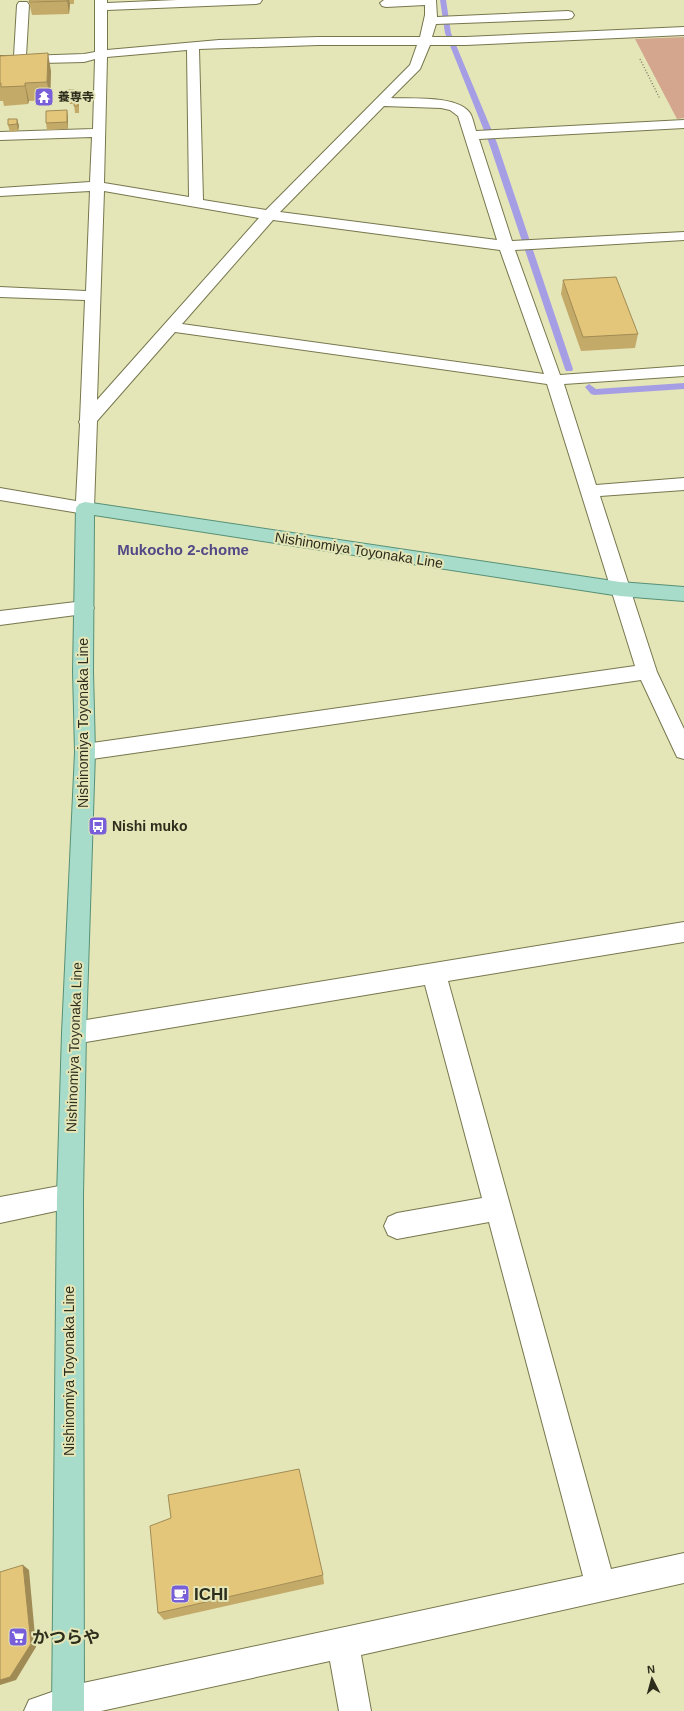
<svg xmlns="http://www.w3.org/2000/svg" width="684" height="1711" font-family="Helvetica,'Noto Sans JP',sans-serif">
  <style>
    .green { fill: #d5a68e }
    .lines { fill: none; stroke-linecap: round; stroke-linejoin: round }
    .stream { fill: #a69ee5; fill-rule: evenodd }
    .minor-casing { stroke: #77774e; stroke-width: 2 }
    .major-casing { stroke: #579076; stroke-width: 2 }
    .path { stroke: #828364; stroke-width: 1.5; stroke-dasharray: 1 2; stroke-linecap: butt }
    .minor { fill: #fff; fill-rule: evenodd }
    .major { fill: #a8dcca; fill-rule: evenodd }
    .wall { fill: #c4aa69 }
    .shaded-wall { fill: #a08b55 }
    .building { fill: #e4c67a; stroke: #a08b55 }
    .labels { text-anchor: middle; stroke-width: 4; stroke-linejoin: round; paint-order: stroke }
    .far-poi-label { font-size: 12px; font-weight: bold; fill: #2d2d1c; stroke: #e4e6b8; text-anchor: start }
    .street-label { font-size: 14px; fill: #2d2d1c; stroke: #e4e6b8 }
    .poi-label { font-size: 14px; font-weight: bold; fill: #2d2d1c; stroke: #e4e6b8; text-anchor: start }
    .neighbourhood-label { font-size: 15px; font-weight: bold; fill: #534987; stroke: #e4e6b8 }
    .near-poi-label { font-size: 17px; font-weight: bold; fill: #2d2d1c; stroke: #e4e6b8; text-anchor: start }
  </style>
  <rect width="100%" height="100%" fill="#e4e6b8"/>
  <!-- green -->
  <path class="green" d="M684,37V118L677,119L635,39Z"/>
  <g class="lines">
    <!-- stream -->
    <path class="stream" d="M440,0H446L451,33L497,143L573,369L572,371H566L565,369L489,143L445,33Z
      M684,383V389L594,395L591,394L585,387L589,384L596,389Z"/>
    <!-- minor casing -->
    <g class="minor-casing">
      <path id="minor" d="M95,0H107V3L177,0H262L260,3L256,4L107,10V50L219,40L318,37H420L425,15V5L386,7L382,6L380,3L384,0H436L437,17L568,11L572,12L574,15L572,18L568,19L436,24L432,37H466L684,27V35L466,45H430L420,69L391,98C410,99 458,95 470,113C473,118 474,125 476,131L684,120V128L479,139L512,241L684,232V240L515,250L560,375L684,366V376L564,384L596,485L684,478V490L600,496L657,672L684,729V759L677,757L641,680L85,760L78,758L75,752L78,746L85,744L635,666L547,384L175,332L97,421L94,508L91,512L85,514L0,500V488L76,501L80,424L79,422L80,420L85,300L0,297V287L86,291L90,191L0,196V188L90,182L92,137L0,140V132L93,129L95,59L84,62L0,64V56H14L17,5L19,2H27L29,5L26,56L84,54L95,52ZM318,45H417L410,65L266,210L203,200L199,49ZM187,50L189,197L104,183L107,57ZM384,106L441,108L450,110L458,116L497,240L280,212ZM104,191L259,218L97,400ZM273,220L500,250L544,374L182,324Z
        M84,601L91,603L94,608L91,613L0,625V611Z
        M684,922V942L448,981L611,1569L684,1553V1583L361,1655L371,1711H339L330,1661L101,1711H24L29,1700L69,1686L583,1576L489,1222L397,1239L388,1235L384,1226L388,1217L397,1213L482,1198L425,985L74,1044L65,1041L62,1033L65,1025L74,1022Z
        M70,1184L79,1187L83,1196L79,1205L70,1208L0,1223V1197Z"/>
    </g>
    <!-- major casing -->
    <g class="major-casing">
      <path id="major" d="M85,502L620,582L684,587V601L620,596L94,515L93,671L95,752L86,1033L83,1196L84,1711H52L57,1196L62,1033L75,752L73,671L76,508L79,504Z"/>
    </g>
    <!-- path -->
    <path class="path" d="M640,59L660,99"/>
    <!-- minor -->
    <use href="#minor" class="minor"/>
    <!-- major -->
    <use href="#major" class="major"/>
  </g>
  <!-- wall -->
  <path class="wall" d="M30,0H74V4H70L69,14L32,15L29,2Z
    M0,56L51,71L50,100L29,101L28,104L4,106L3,101H0Z
    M78,90L79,97V113H75L74,104H69L68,97Z
    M68,117V129L47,130L46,123Z
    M17,119L19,126L18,131L10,132L8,125Z
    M563,280L638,334L635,348L581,351L561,294Z
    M323,1575L324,1584L164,1620L158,1613Z"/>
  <!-- shaded-wall -->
  <path class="shaded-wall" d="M67,0H69L70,4L69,14Z
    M48,53L51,71L50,100L47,82Z
    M25,83L29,101L28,104L25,86Z
    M78,90L79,97V104L78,97Z
    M67,110L68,117V129L67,122Z
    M17,119L19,126L18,131L17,124Z
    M23,1565L29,1570L36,1647L16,1680L0,1685V1680Z"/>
  <!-- building -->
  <path class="building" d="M30,0H67V1L29,2Z
    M48,53L47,82L25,83V86L1,87V83H0V56Z
    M68,90H78V97H68Z
    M78,100V106H74V101Z
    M67,110V122L46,123V111Z
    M8,119H17V124L8,125Z
    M616,277L638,334L583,337L563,280Z
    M299,1469L323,1575L158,1613L150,1526L171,1518L168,1495Z
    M23,1565L31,1644L10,1677L0,1680V1572Z"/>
  <!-- icons -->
  <defs>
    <g id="temple-square" transform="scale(1)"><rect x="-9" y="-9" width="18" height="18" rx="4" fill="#785fd9" stroke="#e4e6b8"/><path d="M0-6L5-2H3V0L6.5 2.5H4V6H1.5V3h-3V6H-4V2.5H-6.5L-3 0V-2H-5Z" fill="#fff"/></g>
    <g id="bus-square" transform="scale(1)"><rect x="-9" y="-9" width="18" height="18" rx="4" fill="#785fd9" stroke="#e4e6b8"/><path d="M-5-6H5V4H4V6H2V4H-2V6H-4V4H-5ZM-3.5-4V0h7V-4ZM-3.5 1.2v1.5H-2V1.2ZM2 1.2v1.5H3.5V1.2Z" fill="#fff"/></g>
    <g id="cafe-square" transform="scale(1)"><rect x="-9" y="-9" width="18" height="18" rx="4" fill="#785fd9" stroke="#e4e6b8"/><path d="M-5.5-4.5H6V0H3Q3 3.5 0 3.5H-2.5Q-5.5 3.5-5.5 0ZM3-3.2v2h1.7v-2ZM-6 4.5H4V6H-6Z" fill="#fff"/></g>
    <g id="supermarket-square" transform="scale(1)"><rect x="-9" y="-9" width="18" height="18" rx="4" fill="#785fd9" stroke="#e4e6b8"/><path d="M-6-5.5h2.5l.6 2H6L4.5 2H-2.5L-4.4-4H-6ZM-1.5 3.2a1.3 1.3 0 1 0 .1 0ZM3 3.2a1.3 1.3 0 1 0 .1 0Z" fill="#fff"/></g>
  </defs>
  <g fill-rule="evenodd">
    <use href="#temple-square" x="44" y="97"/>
    <use href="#bus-square" x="98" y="826"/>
    <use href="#cafe-square" x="180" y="1594"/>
    <use href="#supermarket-square" x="18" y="1637"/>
  </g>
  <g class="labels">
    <!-- far-poi labels -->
    <g class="far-poi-label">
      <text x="58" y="101">養専寺</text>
    </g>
    <!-- street labels -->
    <g class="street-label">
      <text transform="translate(359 550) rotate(9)" y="5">Nishinomiya Toyonaka Line</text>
      <text transform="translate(83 723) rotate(-90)" y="5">Nishinomiya Toyonaka Line</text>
      <text transform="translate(74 1047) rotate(-88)" y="5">Nishinomiya Toyonaka Line</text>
      <text transform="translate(69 1371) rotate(-90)" y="5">Nishinomiya Toyonaka Line</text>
    </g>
    <!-- poi labels -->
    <g class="poi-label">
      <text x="112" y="831">Nishi muko</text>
    </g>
    <!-- neighbourhood labels -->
    <g class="neighbourhood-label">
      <text x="183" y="555">Mukocho 2-chome</text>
    </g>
    <!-- near-poi labels -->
    <g class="near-poi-label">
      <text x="194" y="1600">ICHI</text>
      <text x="32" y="1643">かつらや</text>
    </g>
  </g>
  <!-- north arrow -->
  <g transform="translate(652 1679) rotate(354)" stroke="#e4e6b8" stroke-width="3" paint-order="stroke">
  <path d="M0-3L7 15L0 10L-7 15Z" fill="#2d2d1c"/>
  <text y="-6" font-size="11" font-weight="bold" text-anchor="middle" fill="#2d2d1c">N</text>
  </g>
</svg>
